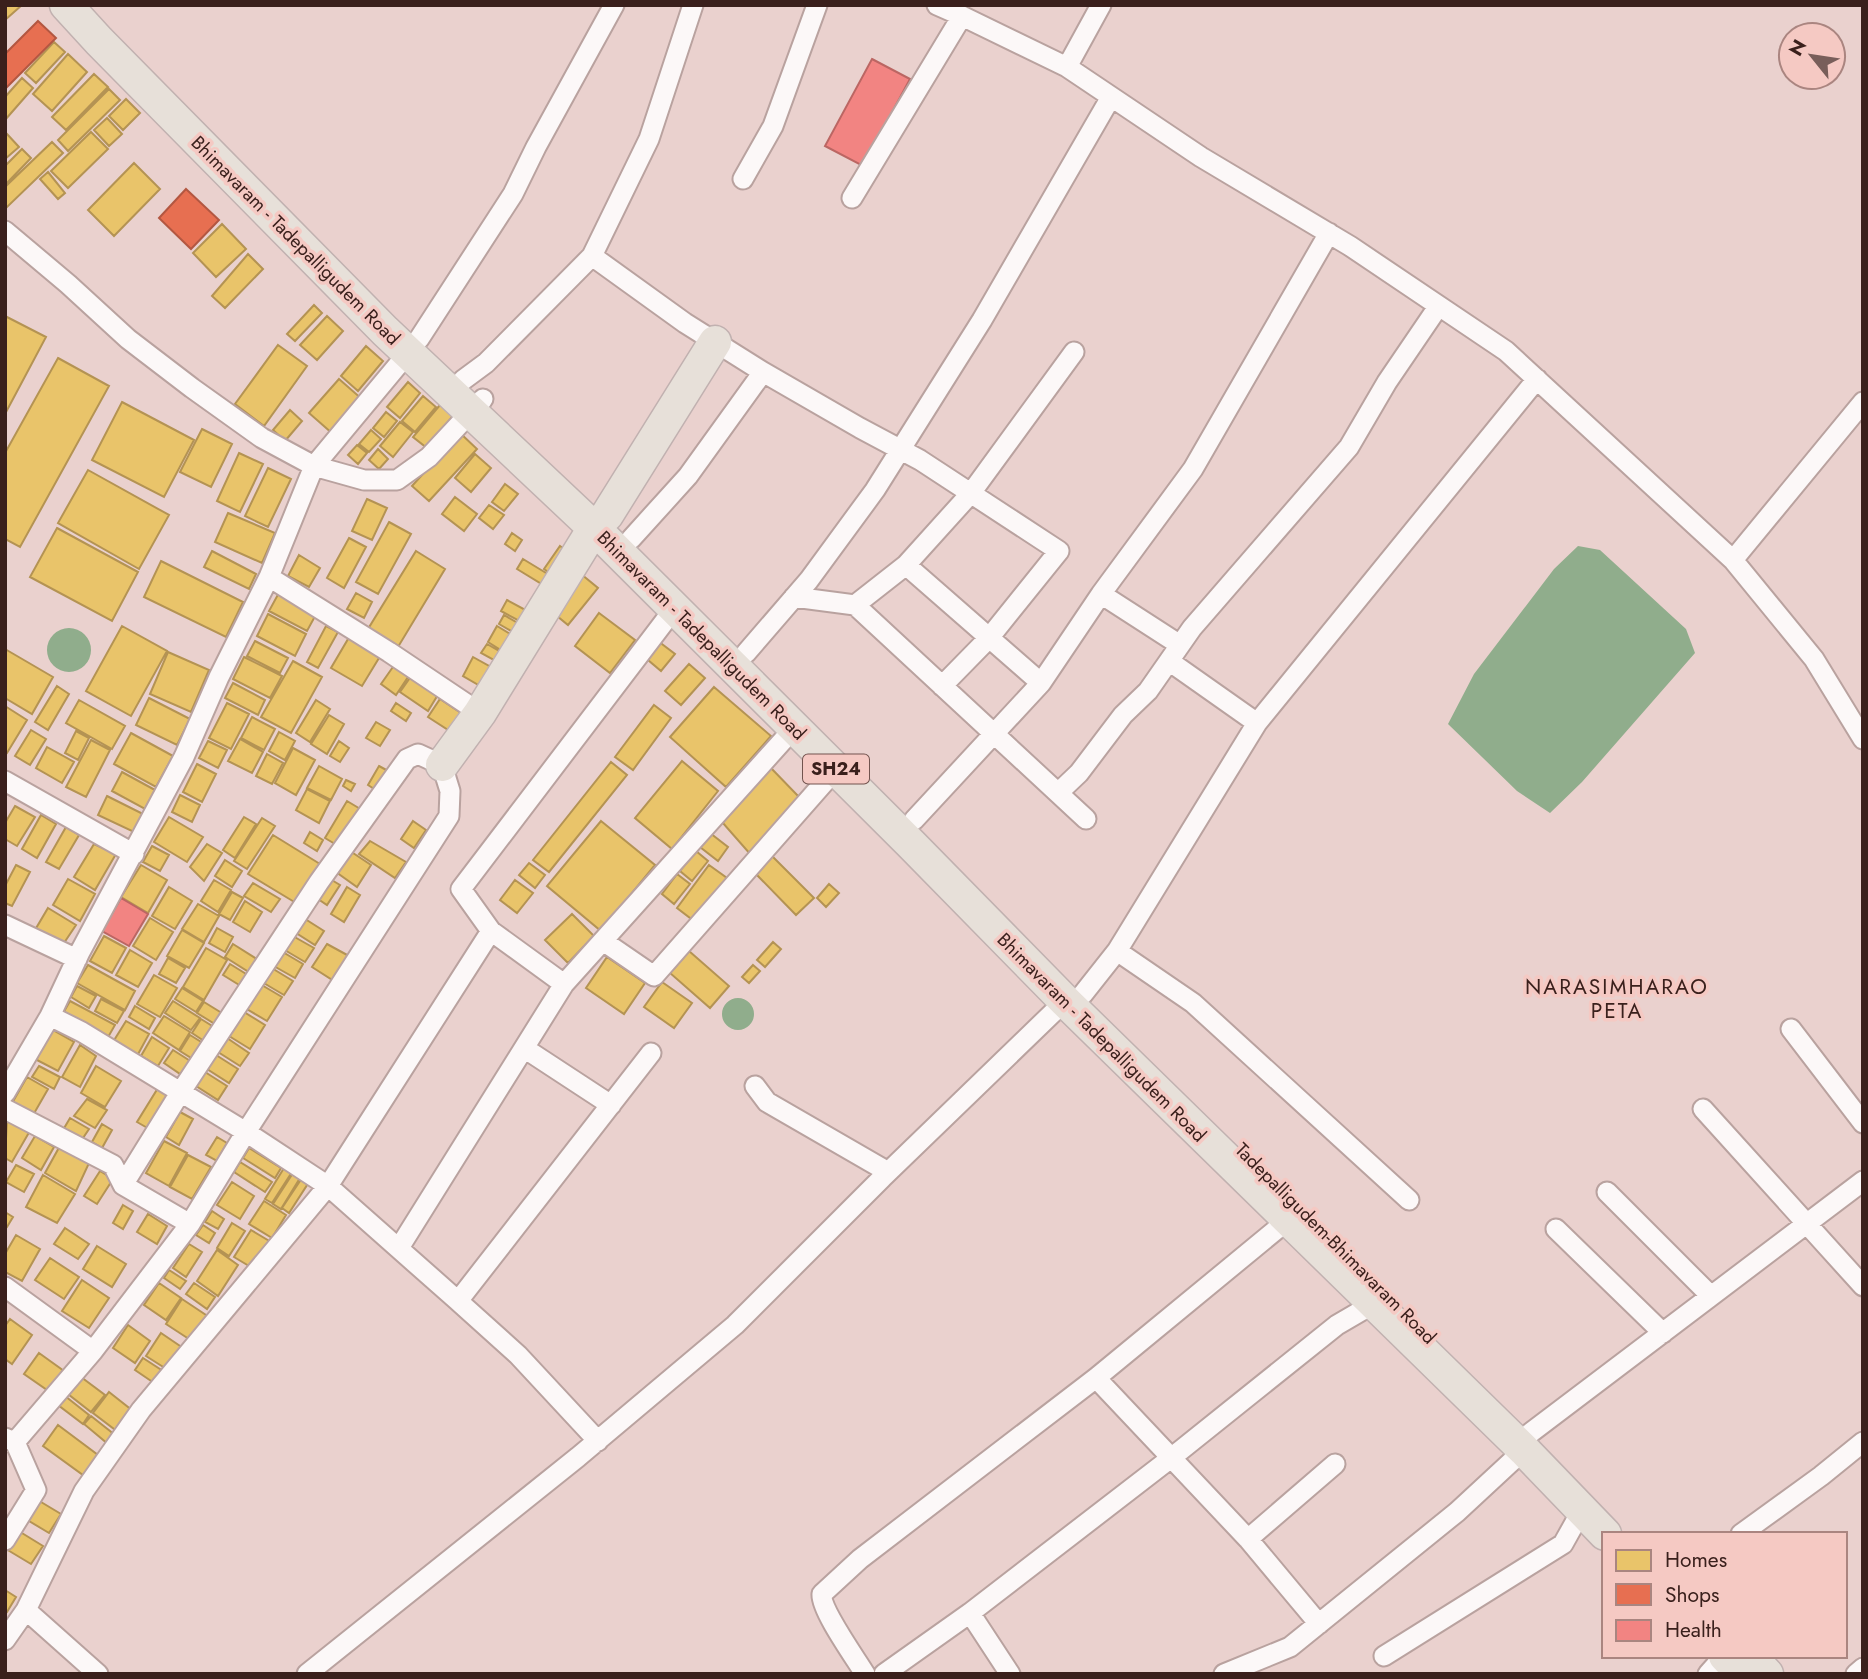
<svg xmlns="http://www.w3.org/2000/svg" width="1868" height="1679" font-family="Jost,sans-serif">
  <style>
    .water { fill: #90ad8c }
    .homes { fill: #e9c46a; stroke: #b49353; stroke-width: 2 }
    .shops { fill: #e76f51; stroke: #b35741; stroke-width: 2 }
    .health { fill: #f28482; stroke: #bb6663; stroke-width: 2 }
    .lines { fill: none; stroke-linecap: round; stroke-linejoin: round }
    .street-casing { stroke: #b9a29f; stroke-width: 23 }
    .primary-casing { stroke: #c1b1b0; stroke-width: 35 }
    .street { stroke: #fcf8f8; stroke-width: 19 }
    .primary { stroke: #e7e0d9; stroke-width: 32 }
    .labels { text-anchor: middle; stroke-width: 7; stroke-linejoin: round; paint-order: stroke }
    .shield { fill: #f5c9c3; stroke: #72534e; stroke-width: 2 }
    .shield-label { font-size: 18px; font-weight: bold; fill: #3a201c }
    .street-label { font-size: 19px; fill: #3a201c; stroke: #f5c9c3 }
    .neighbourhood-label { font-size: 21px; letter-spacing: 2px; fill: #3a201c; stroke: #f5c9c3 }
  </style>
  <rect width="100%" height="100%" fill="#ead1ce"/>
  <!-- water -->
  <path class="water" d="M1578,546L1600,550L1686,629L1695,653L1582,782L1550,813L1517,791L1448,724L1474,674L1554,569Z
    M47 650a22 22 0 1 1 44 0a22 22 0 1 1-44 0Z
    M722 1014a16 16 0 1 1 32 0a16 16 0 1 1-32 0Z"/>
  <!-- homes -->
  <path class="homes" d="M5,5H22L5,20Z
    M54,42L65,52L36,83L25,73Z
    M68,54L87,72L52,111L33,94Z
    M94,74L108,87L66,130L52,117Z
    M22,78L33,88L5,120V97Z
    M109,89L120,100L68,151L58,140Z
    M126,99L140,113L123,130L109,116Z
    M107,118L122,134L109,146L94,130Z
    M91,132L108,149L68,188L51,171Z
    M7,134L19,147L5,159V135Z
    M52,142L63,153L5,209V187Z
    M22,149L31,158L5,185V166Z
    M134,163L160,189L114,236L88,210Z
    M48,172L65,193L58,199L40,179Z
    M222,224L246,249L216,277L193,253Z
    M248,254L263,269L225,308L212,296Z
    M314,305L322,313L295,341L287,334Z
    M5,316L46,337L5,414Z
    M327,316L343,331L317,360L300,345Z
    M278,345L307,366L264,426L235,404Z
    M366,346L383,361L358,391L341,376Z
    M58,358L109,386L20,547L5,539V453Z
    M339,379L363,400L333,434L309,413Z
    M408,382L420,393L400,418L387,407Z
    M423,396L436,407L415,432L402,421Z
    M122,402L194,440L164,497L92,460Z
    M440,405L453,416L427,448L413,437Z
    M290,410L302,421L285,441L273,430Z
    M386,412L397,421L384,437L373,428Z
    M400,422L413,432L393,457L380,446Z
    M202,429L232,444L211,487L180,472Z
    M371,430L381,439L369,452L359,444Z
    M460,433L477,449L429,501L412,486Z
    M357,445L367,453L358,464L348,455Z
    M378,449L388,459L379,469L369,460Z
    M239,453L263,464L240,512L217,501Z
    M475,454L491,468L471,492L455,478Z
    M268,468L291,479L268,527L245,516Z
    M88,470L169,515L139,569L58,523Z
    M505,484L518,494L504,511L492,502Z
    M455,497L477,514L464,531L442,514Z
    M367,499L387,508L372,540L352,531Z
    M489,505L504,515L493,529L479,518Z
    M228,513L275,533L262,563L215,542Z
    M389,522L411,534L378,594L356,582Z
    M57,528L138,572L112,621L30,577Z
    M512,533L522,540L515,551L505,544Z
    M349,538L366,547L344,588L327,578Z
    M560,546L570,553L554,576L544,569Z
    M212,551L256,574L249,589L204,567Z
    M416,551L445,569L398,647L368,629Z
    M299,555L320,568L309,587L288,576Z
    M523,559L551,576L545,586L517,569Z
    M161,561L243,602L226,637L144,597Z
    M581,574L598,588L568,625L551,611Z
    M281,589L319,609L307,631L269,611Z
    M356,593L372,602L364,618L347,609Z
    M507,600L531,613L525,624L501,611Z
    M599,613L635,640L610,673L575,646Z
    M268,614L306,634L295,656L257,636Z
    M504,615L523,626L518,635L499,624Z
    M122,626L167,651L131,716L86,691Z
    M326,626L338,632L318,668L307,662Z
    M497,626L517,638L507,654L488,642Z
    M351,634L382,653L362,686L331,668Z
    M654,638L675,654L661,671L641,654Z
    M255,641L288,658L280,673L247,656Z
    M487,644L506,655L501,664L481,653Z
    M5,649L53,677L32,714L5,698Z
    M168,652L209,670L191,712L150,694Z
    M244,657L282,676L270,698L233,679Z
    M473,657L498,671L487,690L463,676Z
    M293,661L322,677L291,733L261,717Z
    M395,664L410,674L396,695L381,684Z
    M689,664L705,678L681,705L665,691Z
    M412,675L439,693L428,711L400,692Z
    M233,683L265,700L258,715L225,698Z
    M57,686L69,694L48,730L35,722Z
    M714,687L771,736L726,787L670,737Z
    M149,698L190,719L177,745L136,725Z
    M440,699L467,717L456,735L428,717Z
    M79,700L125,726L112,749L66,723Z
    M316,700L330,709L310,742L296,733Z
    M227,703L249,714L231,749L209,738Z
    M396,703L411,713L406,721L391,711Z
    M654,705L671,718L633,770L615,757Z
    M5,706L27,720L7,753L5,752Z
    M329,715L344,724L327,754L311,744Z
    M252,717L275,729L264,750L241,738Z
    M376,722L390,730L380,746L366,738Z
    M31,730L46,739L30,765L15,756Z
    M76,731L89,738L78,760L65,753Z
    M279,732L295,741L285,760L269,751Z
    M131,733L173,756L156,787L114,764Z
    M240,739L263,752L252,773L228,761Z
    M91,740L110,750L86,797L66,787Z
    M208,741L227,750L218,768L199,758Z
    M339,741L349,748L340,762L330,756Z
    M47,747L74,762L62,783L36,768Z
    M293,748L315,760L296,795L275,783Z
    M267,754L283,763L272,784L256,776Z
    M682,761L718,791L672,849L635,818Z
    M611,762L627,775L549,872L533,860Z
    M197,764L216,774L202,802L183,792Z
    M319,766L342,779L331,800L307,788Z
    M379,766L390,772L379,792L368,785Z
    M769,766L802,800L751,855L722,822Z
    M122,772L155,790L145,809L112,791Z
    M346,780L355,784L351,791L343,786Z
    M307,789L330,801L319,823L296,810Z
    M180,795L200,805L192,822L172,812Z
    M107,796L143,814L134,832L98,815Z
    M347,801L362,810L340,847L325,838Z
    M15,806L35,817L17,846L5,839V823Z
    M41,815L56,824L37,858L22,849Z
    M169,817L203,837L187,862L154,842Z
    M244,817L256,824L235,858L223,850Z
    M262,818L275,826L247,869L234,861Z
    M413,821L426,830L414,848L401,839Z
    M601,821L655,865L601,931L547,886Z
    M66,827L79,835L59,869L46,862Z
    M310,832L323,840L317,851L304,843Z
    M710,833L728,847L718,861L700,847Z
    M273,835L320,864L296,903L248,874Z
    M370,841L406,862L395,878L359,854Z
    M94,844L116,854L95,890L74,877Z
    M207,844L222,853L204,881L190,867Z
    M152,846L169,855L160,871L143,862Z
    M350,851L371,865L357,887L336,872Z
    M696,851L708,861L692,881L680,871Z
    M771,855L814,898L796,915L754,872Z
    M225,860L242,871L232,887L215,876Z
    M529,863L545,875L535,888L519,875Z
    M16,865L30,872L12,906L5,903V886Z
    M141,865L167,880L148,913L121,897Z
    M709,865L727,878L694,921L677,908Z
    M677,874L690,884L674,904L662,894Z
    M68,879L95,894L80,921L53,905Z
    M330,879L340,885L327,905L318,899Z
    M214,880L231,890L218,912L201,901Z
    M515,880L533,893L517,913L500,900Z
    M253,883L280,899L271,912L244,896Z
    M829,884L839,893L826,907L817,898Z
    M169,887L192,901L175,929L152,916Z
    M347,887L360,895L344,922L331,914Z
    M232,892L243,898L230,920L219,914Z
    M245,901L262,912L250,932L233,922Z
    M198,904L219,916L204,942L182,929Z
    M48,908L76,925L62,946L35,930Z
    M572,914L594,936L568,963L545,940Z
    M302,917L324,931L315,945L293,931Z
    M150,918L173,932L156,960L133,946Z
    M217,928L233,937L225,952L209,943Z
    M182,930L204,943L189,968L167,956Z
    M291,935L314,948L305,962L283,949Z
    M104,936L126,948L112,973L90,961Z
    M773,942L781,949L765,967L757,960Z
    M233,944L260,961L252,974L225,957Z
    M327,944L349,956L334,981L312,967Z
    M206,948L227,960L204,1000L183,987Z
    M130,950L152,963L138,987L116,975Z
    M281,951L303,964L295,978L272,965Z
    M689,951L729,986L710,1008L670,973Z
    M607,957L645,983L624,1014L586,988Z
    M168,958L185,968L176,983L159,974Z
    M230,964L251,977L244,988L223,975Z
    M88,965L135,991L125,1010L77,983Z
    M753,965L760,971L749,983L742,977Z
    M270,967L293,981L284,995L262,982Z
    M154,975L177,988L160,1017L137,1004Z
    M662,982L692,1003L674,1028L644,1007Z
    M260,984L282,997L267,1021L245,1008Z
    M77,986L96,996L89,1008L71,997Z
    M182,988L203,1001L196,1012L175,999Z
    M101,999L124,1011L117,1023L95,1011Z
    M70,1001L115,1025L107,1039L62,1015Z
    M173,1001L200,1018L191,1030L165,1013Z
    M204,1002L225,1015L218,1026L197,1013Z
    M135,1006L155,1018L149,1029L129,1017Z
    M244,1012L265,1025L250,1049L229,1036Z
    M164,1016L190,1032L179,1050L153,1033Z
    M201,1019L217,1029L207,1043L192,1033Z
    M126,1021L149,1034L137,1056L113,1042Z
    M51,1029L74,1042L58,1071L35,1059Z
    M190,1035L206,1045L196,1061L180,1051Z
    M152,1037L169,1048L158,1066L141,1056Z
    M227,1038L249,1053L240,1066L218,1052Z
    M80,1045L96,1056L80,1087L62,1077Z
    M173,1050L195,1064L186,1078L164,1063Z
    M216,1055L238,1069L229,1083L207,1069Z
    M39,1066L60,1077L54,1089L32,1077Z
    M96,1066L121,1081L105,1107L81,1093Z
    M205,1072L227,1086L218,1100L196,1086Z
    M27,1077L48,1089L32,1117L11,1105Z
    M158,1088L172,1097L151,1130L137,1122Z
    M87,1099L107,1110L95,1128L74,1116Z
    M180,1112L193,1119L179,1145L166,1137Z
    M70,1118L89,1129L81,1141L63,1130Z
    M7,1119L31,1129L12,1162L5,1158Z
    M102,1124L112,1130L102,1148L92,1142Z
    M35,1136L54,1147L41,1170L22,1158Z
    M217,1137L227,1143L217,1161L206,1155Z
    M164,1141L187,1153L169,1186L146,1173Z
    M61,1144L90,1161L76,1191L45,1173Z
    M249,1148L281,1168L275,1178L243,1158Z
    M188,1155L211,1167L192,1199L170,1187Z
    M240,1162L272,1182L265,1192L234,1172Z
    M16,1165L34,1174L24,1192L6,1182Z
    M284,1168L292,1172L272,1203L265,1199Z
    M100,1171L113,1179L97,1204L84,1196Z
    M293,1173L300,1178L281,1209L273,1204Z
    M43,1175L75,1194L57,1223L26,1207Z
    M302,1178L309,1182L289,1213L282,1208Z
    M232,1182L254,1196L240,1219L217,1205Z
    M264,1201L286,1215L272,1238L249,1224Z
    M123,1205L133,1211L123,1229L113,1223Z
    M212,1211L224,1219L218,1229L205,1222Z
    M5,1212L13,1217L7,1227L5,1226Z
    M148,1214L167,1226L157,1244L137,1232Z
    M232,1223L245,1231L229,1256L217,1248Z
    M203,1225L215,1233L209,1243L196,1235Z
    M65,1228L89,1244L78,1259L54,1244Z
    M251,1230L271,1242L254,1269L234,1257Z
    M16,1235L40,1249L22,1281L5,1272V1254Z
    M189,1244L202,1252L186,1277L173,1268Z
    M97,1246L126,1264L112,1287L83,1269Z
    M217,1250L238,1265L218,1296L197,1281Z
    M50,1258L79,1277L64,1299L35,1280Z
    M169,1270L186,1281L180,1289L164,1278Z
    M82,1280L109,1298L89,1328L62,1311Z
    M159,1283L181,1298L166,1320L144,1305Z
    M194,1283L215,1297L207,1309L186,1294Z
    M182,1299L212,1319L195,1343L166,1324Z
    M10,1319L32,1335L12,1364L5,1359V1326Z
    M128,1325L150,1341L135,1363L113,1348Z
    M161,1333L183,1348L168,1370L146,1356Z
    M39,1353L64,1371L50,1392L24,1374Z
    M143,1358L166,1373L157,1385L135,1370Z
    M81,1377L105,1395L91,1412L68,1394Z
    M109,1392L133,1411L118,1432L93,1413Z
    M65,1396L89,1415L83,1424L58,1405Z
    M91,1416L115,1435L108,1444L84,1424Z
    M58,1425L98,1455L83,1475L43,1446Z
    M36,1499L61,1514L49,1533L24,1518Z
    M17,1530L43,1546L31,1564L6,1549Z
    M5,1590L16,1597L7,1612L5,1611Z"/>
  <!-- shops -->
  <path class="shops" d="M38,21L56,38L5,89V54Z
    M186,189L219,220L191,249L159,218Z"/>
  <!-- health -->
  <path class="health" d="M872,59L910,79L863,166L825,146Z
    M121,898L148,914L129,946L102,931Z"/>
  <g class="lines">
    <!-- street casing -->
    <g class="street-casing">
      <path id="street" d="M937,5L962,16L1067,67L1201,157L1350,246L1506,351L1733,560L1814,659L1863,739
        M1067,67L1101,5
        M743,179L773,126L817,5
        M852,198L962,16
        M5,231L68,284L128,339L192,388L262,438L314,466L364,480H397L429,457L483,399
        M592,256L685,323L763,372L860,428L920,460L1059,551L989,638L942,686
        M419,339L513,194L536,147L614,5
        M463,380L486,363L592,256L649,139L693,5
        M631,539L688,476L763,372
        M1733,560L1863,402
        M906,565L1041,683
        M269,577L389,652L480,713
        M1101,594L1180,645
        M794,597L855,605L906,565L971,493L1074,352
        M855,605L1086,819
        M746,653L809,580L875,490L982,320L1111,97
        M1169,661L1257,723
        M5,781L134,854
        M1058,793L1079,773L1123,715L1148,691L1192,628L1349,447L1387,382L1438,307
        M914,820L1041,683L1101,594L1193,469L1329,233
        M5,925L77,959
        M603,941L654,976L836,769
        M1117,951L1193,1003L1409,1200
        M564,984L491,931L461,889L674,609
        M1083,994L1117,951L1257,723L1537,379
        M50,1016L82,1032L246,1132L328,1186L458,1301L651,1053
        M1791,1029L1863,1123
        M524,1048L611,1105
        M5,1093L50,1016L80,952L184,757L219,677L269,577L314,466L408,353
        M5,1109L113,1165L123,1185L190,1224
        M1703,1109L1863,1286
        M882,1178L1065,1001
        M1607,1192L1711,1296
        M1556,1229L1663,1333
        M399,1248L564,984L795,727
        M5,1287L93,1351
        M458,1301L518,1355L598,1441
        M1096,1378L1248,1539L1319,1624
        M1529,1434L1863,1181
        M5,1438L15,1442L36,1490L5,1540
        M15,1442L93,1351L190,1224L246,1132L449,816L450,791L442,765L418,754L407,759L319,882L180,1093L123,1185
        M1741,1534L1821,1476L1863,1442
        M1248,1539L1335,1464
        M26,1610L98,1674
        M970,1613L1010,1674
        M5,1640L26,1610L84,1491L141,1410L328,1186L491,931
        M1384,1656L1563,1544L1582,1510
        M307,1674L578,1457L735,1325L882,1178L883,1169L767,1102L755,1086
        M865,1674C856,1659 820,1609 822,1594L860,1559L1096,1378L1288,1220
        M884,1674L970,1613L1171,1458L1337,1325L1373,1304
        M1224,1674L1290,1647L1457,1512L1524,1450
        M1708,1674L1724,1656
        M1856,1674L1863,1668"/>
    </g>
    <!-- primary casing -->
    <g class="primary-casing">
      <path id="primary" d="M66,5L99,41L385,331L594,528L911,844L1065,1001L1524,1450L1605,1534
        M442,765L480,713L594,528L607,515L715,342
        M1725,1656L1742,1674
        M1750,1656L1767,1674"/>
    </g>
    <!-- street -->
    <use href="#street" class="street"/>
    <!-- primary -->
    <use href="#primary" class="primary"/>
  </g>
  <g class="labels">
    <!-- shield labels -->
    <rect class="shield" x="803" y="754.5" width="66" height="29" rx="5"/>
    <g class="shield-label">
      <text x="836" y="775">SH24</text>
    </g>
    <!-- street labels -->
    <g class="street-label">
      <text transform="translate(296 240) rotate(45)" y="7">Bhimavaram - Tadepalligudem Road</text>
      <text transform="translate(702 635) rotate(45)" y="7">Bhimavaram - Tadepalligudem Road</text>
      <text transform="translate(1102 1037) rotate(45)" y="7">Bhimavaram - Tadepalligudem Road</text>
      <text transform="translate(1336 1243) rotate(45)" y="7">Tadepalligudem-Bhimavaram Road</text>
    </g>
    <!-- neighbourhood labels -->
    <g class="neighbourhood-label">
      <text x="1617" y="994">NARASIMHARAO<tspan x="1617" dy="24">PETA</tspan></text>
    </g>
  </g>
  <!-- border -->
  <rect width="1868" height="1679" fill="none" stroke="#3a201c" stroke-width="14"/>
  <!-- legend -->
  <rect x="1602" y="1532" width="245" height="126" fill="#f5c9c3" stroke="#aa8580" stroke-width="2"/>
  <rect x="1616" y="1550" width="35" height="21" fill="#e9c46a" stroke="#aa8580" stroke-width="2"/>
  <text x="1665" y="1567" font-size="21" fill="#3a201c">Homes</text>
  <rect x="1616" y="1584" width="35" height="21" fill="#e76f51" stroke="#aa8580" stroke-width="2"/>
  <text x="1665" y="1602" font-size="21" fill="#3a201c">Shops</text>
  <rect x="1616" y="1620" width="35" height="21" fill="#f28482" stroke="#aa8580" stroke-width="2"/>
  <text x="1665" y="1637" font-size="21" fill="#3a201c">Health</text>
  <!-- north arrow -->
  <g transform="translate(1812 56) rotate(300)"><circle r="33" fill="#f5c9c3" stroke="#aa8580" stroke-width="2"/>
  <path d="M0-5L12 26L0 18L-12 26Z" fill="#785e5a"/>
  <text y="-10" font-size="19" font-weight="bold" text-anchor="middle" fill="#3a201c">N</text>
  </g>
</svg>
